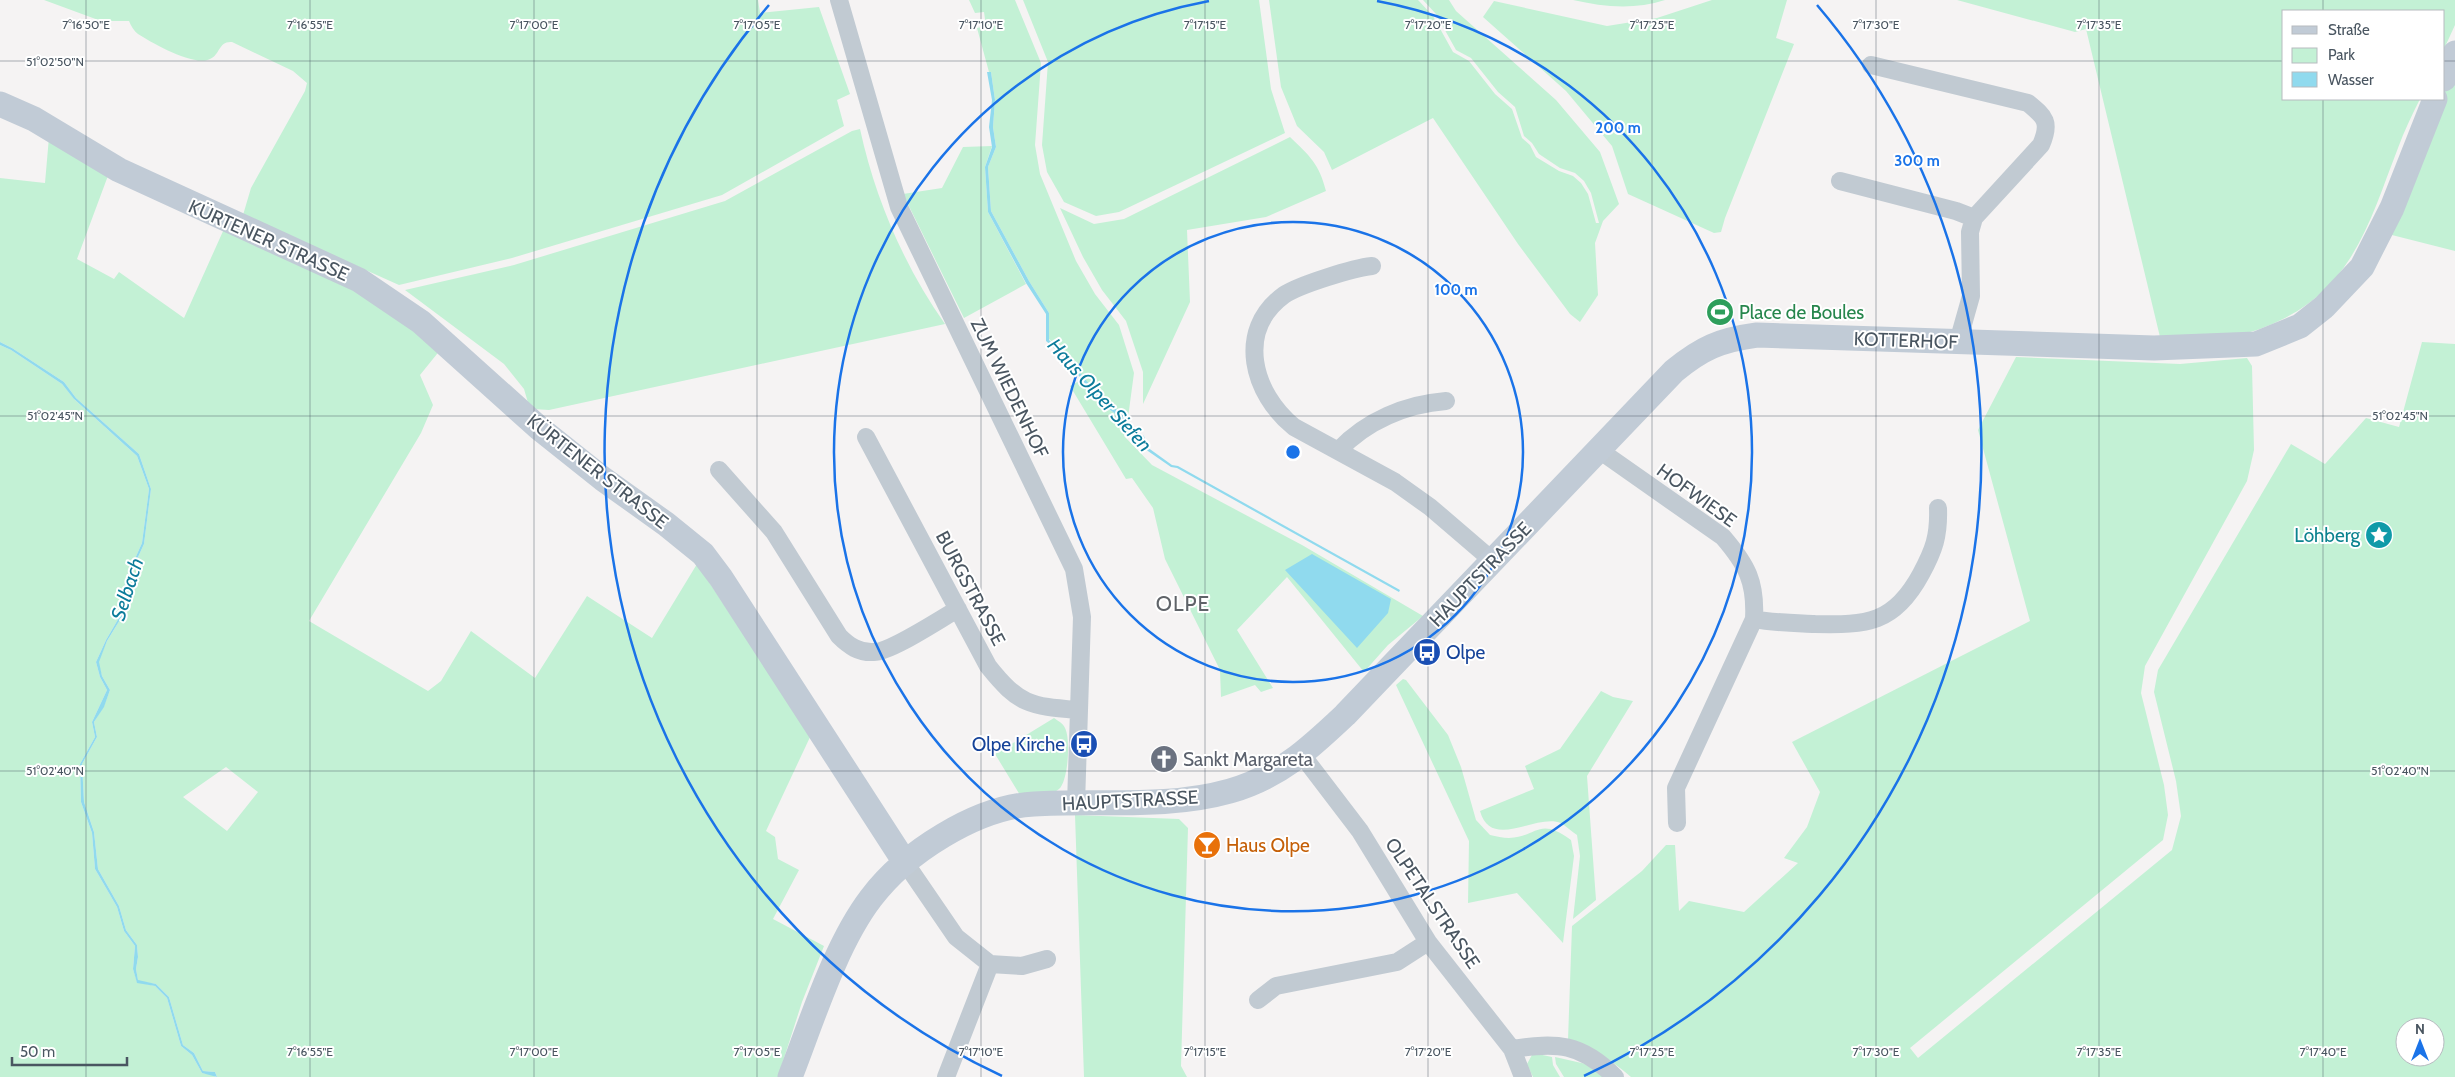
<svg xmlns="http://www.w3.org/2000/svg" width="2455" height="1077" font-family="Cabin,sans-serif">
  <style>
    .green { fill: #c3f1d5; fill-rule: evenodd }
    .water { fill: #90daee }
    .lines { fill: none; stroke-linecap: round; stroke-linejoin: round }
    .street { stroke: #c1cad2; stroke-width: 18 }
    .secondary { stroke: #c1cbd6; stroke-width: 25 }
    .ticks { fill: none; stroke: #4a5661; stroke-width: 1; stroke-opacity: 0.45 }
    .ring { fill: none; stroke: #1a73e8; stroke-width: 2.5 }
    .labels { text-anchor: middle; stroke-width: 4; stroke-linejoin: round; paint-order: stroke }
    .street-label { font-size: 19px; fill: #4a5661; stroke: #fff }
    .leisure-label { font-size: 19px; fill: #27864d; stroke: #fff; text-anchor: start }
    .culture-label { font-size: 19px; fill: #0d838f; stroke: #fff; text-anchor: end }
    .transit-label { font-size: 19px; fill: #164399; stroke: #fff; text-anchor: start }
    .worship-label { font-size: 19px; fill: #5b616d; stroke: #fff; text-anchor: start }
    .food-label { font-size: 19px; fill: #c56008; stroke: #fff; text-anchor: start }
    .water-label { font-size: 20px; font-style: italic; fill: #0c7c9b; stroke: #fff }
    .quarter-label { font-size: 21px; letter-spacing: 1px; fill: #5f6368; stroke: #fff }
    .ticks-label { font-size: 12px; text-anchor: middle; fill: #4a5661; stroke: #fff; stroke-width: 4; stroke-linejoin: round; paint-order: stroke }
    .centre { fill: #1a73e8; stroke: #fff; stroke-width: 2.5 }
    .ring-label { font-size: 15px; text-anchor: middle; font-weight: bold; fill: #1a73e8; stroke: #fff; stroke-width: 4; stroke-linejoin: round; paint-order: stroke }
  </style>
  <rect width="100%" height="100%" fill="#f5f3f3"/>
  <!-- green -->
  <path class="green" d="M44,0H758L760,13L819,7L850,94L837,100L844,126L722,195L512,258L399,285L243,215L251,188L305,91L307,83L293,71L232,42C218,41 221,54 210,59C194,67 152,43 138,34C134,31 131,26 129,21H101Z
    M969,0H1015L1041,63L1035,145L1040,174L1076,261L1095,294L1119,325L1134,373L1127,425L1128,418C1118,411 1108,404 1099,396C1081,378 1069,356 1049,339V313L1029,281L991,211L988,167L996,147L993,127L995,100L991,72H989L977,28L986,26L984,12L975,13Z
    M1023,0H1259L1271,89L1285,133L1119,212L1096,216L1064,202L1047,172L1042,145L1048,62Z
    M1269,0H1418L1433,16L1453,52L1469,61L1495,94L1512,109L1522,138L1530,145L1536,157L1559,171L1573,176L1581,183L1588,194L1596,223H1599L1591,193L1584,181L1575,173L1560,168L1539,154L1532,143L1524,136L1515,107L1498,92L1471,58L1456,50L1436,14L1423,0H1449L1456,11L1556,100L1600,152L1619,204L1603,221L1595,243L1598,295L1580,322L1570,314L1518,244L1433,118L1332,170L1324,152L1297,126L1281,87Z
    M1573,0H1665C1634,10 1604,7 1573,0Z
    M1712,0H1787L1776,38L1794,44L1725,218L1721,232L1714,233L1628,194L1612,146L1566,91L1483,17L1494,1L1607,26L1657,18Z
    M1957,0H2455V25L2444,49V11H2284V99H2420C2412,115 2404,131 2398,148C2371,217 2355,283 2283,319C2269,326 2251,333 2236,335C2211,338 2185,336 2160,337L2086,29L2075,32Z
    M2455,60V251L2384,233Z
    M860,129C875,198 904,266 945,324L549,410L533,409L529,406L524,389L504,364L405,290L514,265L725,201L852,131Z
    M49,137L109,173L77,259L114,279L119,272L184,318L224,229L364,293L441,349L420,375L433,405L421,433L309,621L428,691L441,681L471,631L535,678L587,596L652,638L697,564L811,735L766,831L775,837L778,859L799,870L773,919L824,946L802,1002L778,1077H217L215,1072L203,1071L194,1053L183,1045L169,997L156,984L138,981L136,969L138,957L137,945L126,930L119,906L98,869L94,832L84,802L82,764L97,737L94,722L104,706L110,690L102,676L98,662L107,641L126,610L127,581L144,544L151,489L139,454L76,398L64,382L12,348L0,342V178L45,183ZM226,767L258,792L227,831L183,797Z
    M1290,137C1310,156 1319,164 1326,191L1266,217L1187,230L1190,302L1143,404V372L1126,321L1102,290L1083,257L1060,208L1094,224L1124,219Z
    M992,146L985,167L988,212L1026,284L964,318L903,194L942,188L963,147Z
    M2422,342L2455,344V1077H1631C1611,1060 1594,1048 1568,1040L1572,926L1642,871L1666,845H1675L1679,911L1689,901L1744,912L1798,863L1784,858L1807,827L1820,792L1792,742L2030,621L1978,430L2016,357L2180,364L2247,358L2252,366L2254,450L2247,481L2145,666L2141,693L2164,785L2168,815L2163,840L1910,1048L1918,1058L2172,850L2181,816L2176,781L2154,692L2158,670L2291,444L2325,464L2366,418L2399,427ZM2405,1027H2435V1057H2405Z
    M0,345L11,350L62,384L75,400L137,456L149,489L142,543L125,581L124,609L106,640L96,662L100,677L107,690L92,722L95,737L80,764L81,802L92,833L95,869L117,907L124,931L135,946L133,969L137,982L155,986L167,998L181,1046L192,1055L202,1073L214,1075L215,1077H0Z
    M1081,380L1097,398H1101L1106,403V407L1124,420L1126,429L1124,436L1152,465L1302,545L1423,616L1388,645L1364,672L1287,577L1237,630L1273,688L1261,692L1255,685L1221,697L1220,670L1165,559L1153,508L1132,478L1126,479L1070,386Z
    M1403,679L1406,680L1448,735L1461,767L1476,820L1490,835C1496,836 1503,838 1509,838C1538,837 1538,816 1571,840L1574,856L1563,943L1517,893L1468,903L1469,841L1396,685Z
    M1601,691L1613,697L1633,701L1587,776L1596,900L1573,919L1580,856L1577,835C1572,832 1566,826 1561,823C1536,813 1491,851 1480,811L1534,789L1525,766L1560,749Z
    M1054,718C1058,721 1063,723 1065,728C1071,739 1068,782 1059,789C1050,797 1031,794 1020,795L995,754Z
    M1075,815L1179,819L1188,828L1181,1066L1187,1077H1084Z
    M1533,1053L1552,1057L1553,1065L1560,1077H1533L1527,1064Z
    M1555,1057L1586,1064L1603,1077H1564L1556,1064Z"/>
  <!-- water -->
  <path class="water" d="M987,72H991L995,100L993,127L996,147L988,167L991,211L1029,281L1049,313V340C1068,355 1082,376 1098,395H1103L1110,401V405L1128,418L1127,425L1144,436L1147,447L1172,465L1178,466L1400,590L1399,592L1177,468L1171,467L1145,449L1138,434L1125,429L1124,420L1106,407V403L1101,398H1097C1080,378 1066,357 1046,341V314L1026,283L988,212L985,167L992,147L989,127L992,100Z
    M0,342L12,348L64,382L76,398L139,454L151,489L144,544L127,581L126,610L107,641L99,662L102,676L110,690L104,707L94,722L97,737L82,764L84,802L94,832L98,869L119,906L126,930L137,945L138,957L136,969L138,980L156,984L169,997L183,1045L194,1053L203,1071L215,1072L217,1077L202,1073L192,1055L181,1046L167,998L155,986L137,983L133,969L135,946L124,931L117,907L95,869L92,833L81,802L80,764L95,737L92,722L107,690L100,677L96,662L106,640L124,609L125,581L142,543L149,489L137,456L74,399L62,384L11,350L0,345Z
    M1312,554L1391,599L1388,613L1357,648L1285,570Z"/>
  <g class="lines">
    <!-- street -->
    <path class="street" d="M839,0L899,207L1074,569L1082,617L1076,804
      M1871,65L2028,103C2045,117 2051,122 2041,145L1974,218L1970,232L1971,296L1958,342
      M1840,181L1956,211L1974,218
      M1372,266C1353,268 1299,285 1284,295C1235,331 1253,394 1294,427L1395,482L1430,507L1493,561
      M866,437L988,666C1019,705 1030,706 1077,710
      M1339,450C1366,421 1406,404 1446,401
      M1599,450L1723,537C1747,565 1756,582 1754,619L1676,788L1677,823
      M719,470L774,532L839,636C849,646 859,653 874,652C891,652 940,619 958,609
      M1754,619C1774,623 1794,623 1815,624C1867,625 1894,624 1921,574C1934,550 1939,536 1938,508
      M1302,755L1360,831L1428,942L1512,1049L1523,1077
      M904,861L956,937L990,964L946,1077
      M990,964L1022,966L1047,959
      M1258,1000L1276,986L1397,962L1428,942
      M1512,1049C1557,1042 1581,1043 1615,1077"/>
    <!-- secondary -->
    <path class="secondary" d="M2444,79L2455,53
      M0,104L34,119L119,170L359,280L421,322L539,428L603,479L666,524L703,554L721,578L904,861
      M790,1077C812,1021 835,945 871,898C905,853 976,807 1034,804C1099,800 1166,809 1230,791C1279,777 1309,749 1345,715L1674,371C1702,348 1720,340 1757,335L2154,348L2256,344L2300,326L2324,307L2362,267L2392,208L2435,99"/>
  </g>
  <!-- ticks -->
  <path class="ticks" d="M86,0V1077M310,0V1077M534,0V1077M757,0V1077M981,0V1077M1205,0V1077M1428,0V1077M1652,0V1077M1876,0V1077M2099,0V1077M2323,0V11M0,61H2284M2444,61H2455M2323,99V1077M0,416H2455M0,771H2455"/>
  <!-- distance rings -->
  <g class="ring">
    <circle cx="1293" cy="452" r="230"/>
    <path d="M1377 1A459 459 0 1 1 1209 1"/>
    <path d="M1002 1076A689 689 0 0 1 769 5M1817 5A689 689 0 0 1 1584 1076"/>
  </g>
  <!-- icons -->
  <defs>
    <g id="stadium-disc" transform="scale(1.4375)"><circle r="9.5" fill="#2e9e5b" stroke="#fff"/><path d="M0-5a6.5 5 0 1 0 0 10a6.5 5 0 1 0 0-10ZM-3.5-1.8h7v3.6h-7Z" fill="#fff"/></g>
    <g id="sight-disc" transform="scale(1.4375)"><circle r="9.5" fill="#0f9aa8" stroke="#fff"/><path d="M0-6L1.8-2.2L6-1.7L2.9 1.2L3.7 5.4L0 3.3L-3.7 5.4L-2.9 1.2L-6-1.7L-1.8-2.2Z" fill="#fff"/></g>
    <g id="bus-disc" transform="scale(1.4375)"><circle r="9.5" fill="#1a4fb4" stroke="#fff"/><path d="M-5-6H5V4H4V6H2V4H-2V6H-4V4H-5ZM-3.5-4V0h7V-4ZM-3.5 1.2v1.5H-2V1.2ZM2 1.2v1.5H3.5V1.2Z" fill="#fff"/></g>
    <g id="church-disc" transform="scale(1.4375)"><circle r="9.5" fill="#6b7280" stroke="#fff"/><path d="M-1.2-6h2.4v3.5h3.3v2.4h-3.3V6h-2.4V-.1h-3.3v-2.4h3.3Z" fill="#fff"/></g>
    <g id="bar-disc" transform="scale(1.4375)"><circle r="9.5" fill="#e8710a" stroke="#fff"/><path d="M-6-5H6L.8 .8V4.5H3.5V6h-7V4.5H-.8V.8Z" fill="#fff"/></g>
  </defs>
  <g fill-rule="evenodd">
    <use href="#stadium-disc" x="1720" y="312"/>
    <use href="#sight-disc" x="2379" y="535"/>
    <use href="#bus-disc" x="1427" y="652"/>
    <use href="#bus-disc" x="1084" y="744"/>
    <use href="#church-disc" x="1164" y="759"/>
    <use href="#bar-disc" x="1207" y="845"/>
  </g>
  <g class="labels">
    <!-- street labels -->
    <g class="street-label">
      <text transform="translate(269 240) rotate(24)" y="7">KÜRTENER STRASSE</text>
      <text transform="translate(1906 340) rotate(2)" y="7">KOTTERHOF</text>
      <text transform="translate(1010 388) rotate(64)" y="7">ZUM WIEDENHOF</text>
      <text transform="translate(598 471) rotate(38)" y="7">KÜRTENER STRASSE</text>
      <text transform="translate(1697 495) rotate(36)" y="7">HOFWIESE</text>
      <text transform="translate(1480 574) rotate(-46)" y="7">HAUPTSTRASSE</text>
      <text transform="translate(971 588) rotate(62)" y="7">BURGSTRASSE</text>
      <text transform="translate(1130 800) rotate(-3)" y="7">HAUPTSTRASSE</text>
      <text transform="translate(1433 903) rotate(56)" y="7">OLPETALSTRASSE</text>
    </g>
    <!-- leisure labels -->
    <g class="leisure-label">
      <text x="1739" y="319">Place de Boules</text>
    </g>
    <!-- culture labels -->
    <g class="culture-label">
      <text x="2360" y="542">Löhberg</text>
    </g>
    <!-- transit labels -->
    <g class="transit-label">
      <text x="1446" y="659">Olpe</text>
      <text x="1065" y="751" text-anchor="end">Olpe Kirche</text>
    </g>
    <!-- worship labels -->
    <g class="worship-label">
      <text x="1183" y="766">Sankt Margareta</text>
    </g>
    <!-- food labels -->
    <g class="food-label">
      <text x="1226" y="852">Haus Olpe</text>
    </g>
    <!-- water labels -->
    <g class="water-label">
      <text transform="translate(1100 395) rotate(48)" y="7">Haus Olper Siefen</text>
      <text transform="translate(127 589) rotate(-72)" y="7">Selbach</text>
    </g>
    <!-- quarter labels -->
    <g class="quarter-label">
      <text x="1183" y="611">OLPE</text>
    </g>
  </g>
  <g class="ticks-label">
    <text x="86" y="29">7°16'50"E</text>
    <text x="310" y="29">7°16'55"E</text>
    <text x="534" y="29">7°17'00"E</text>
    <text x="757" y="29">7°17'05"E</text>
    <text x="981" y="29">7°17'10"E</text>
    <text x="1205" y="29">7°17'15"E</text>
    <text x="1428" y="29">7°17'20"E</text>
    <text x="1652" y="29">7°17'25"E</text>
    <text x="1876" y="29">7°17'30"E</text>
    <text x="2099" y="29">7°17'35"E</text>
    <text x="55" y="66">51°02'50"N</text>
    <text x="55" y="420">51°02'45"N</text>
    <text x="2400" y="420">51°02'45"N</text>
    <text x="55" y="775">51°02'40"N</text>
    <text x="2400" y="775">51°02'40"N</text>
    <text x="310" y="1056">7°16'55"E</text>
    <text x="534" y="1056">7°17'00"E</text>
    <text x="757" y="1056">7°17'05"E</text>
    <text x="981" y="1056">7°17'10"E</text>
    <text x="1205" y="1056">7°17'15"E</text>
    <text x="1428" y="1056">7°17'20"E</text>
    <text x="1652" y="1056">7°17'25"E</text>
    <text x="1876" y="1056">7°17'30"E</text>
    <text x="2099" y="1056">7°17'35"E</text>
    <text x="2323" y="1056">7°17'40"E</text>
  </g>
  <circle cx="1293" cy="452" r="8" class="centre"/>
  <g class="ring-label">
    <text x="1618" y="133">200 m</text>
    <text x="1917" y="166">300 m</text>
    <text x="1456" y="295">100 m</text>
  </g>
  <!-- legend -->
  <rect x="2282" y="10" width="162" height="90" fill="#ffffff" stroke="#b7bbc0"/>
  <rect x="2292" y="26" width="25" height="8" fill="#c1cbd6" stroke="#b7bbc0"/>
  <text x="2328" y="35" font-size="15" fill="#4a5661">Straße</text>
  <rect x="2292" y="48" width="25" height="15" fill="#c3f1d5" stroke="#b7bbc0"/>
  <text x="2328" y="60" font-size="15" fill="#4a5661">Park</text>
  <rect x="2292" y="72" width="25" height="15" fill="#90daee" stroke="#b7bbc0"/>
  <text x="2328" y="85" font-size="15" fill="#4a5661">Wasser</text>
  <!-- north arrow -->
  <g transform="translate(2420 1042)"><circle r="24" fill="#ffffff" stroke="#b7bbc0"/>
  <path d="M0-4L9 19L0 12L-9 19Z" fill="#1a73e8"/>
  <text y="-8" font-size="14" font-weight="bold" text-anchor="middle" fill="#4a5661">N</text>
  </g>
  <!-- scale -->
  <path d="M12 1057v8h115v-8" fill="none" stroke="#4a5661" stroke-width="2.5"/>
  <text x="20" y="1057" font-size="15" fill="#4a5661" stroke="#ffffff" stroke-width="4" paint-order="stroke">50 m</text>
</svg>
